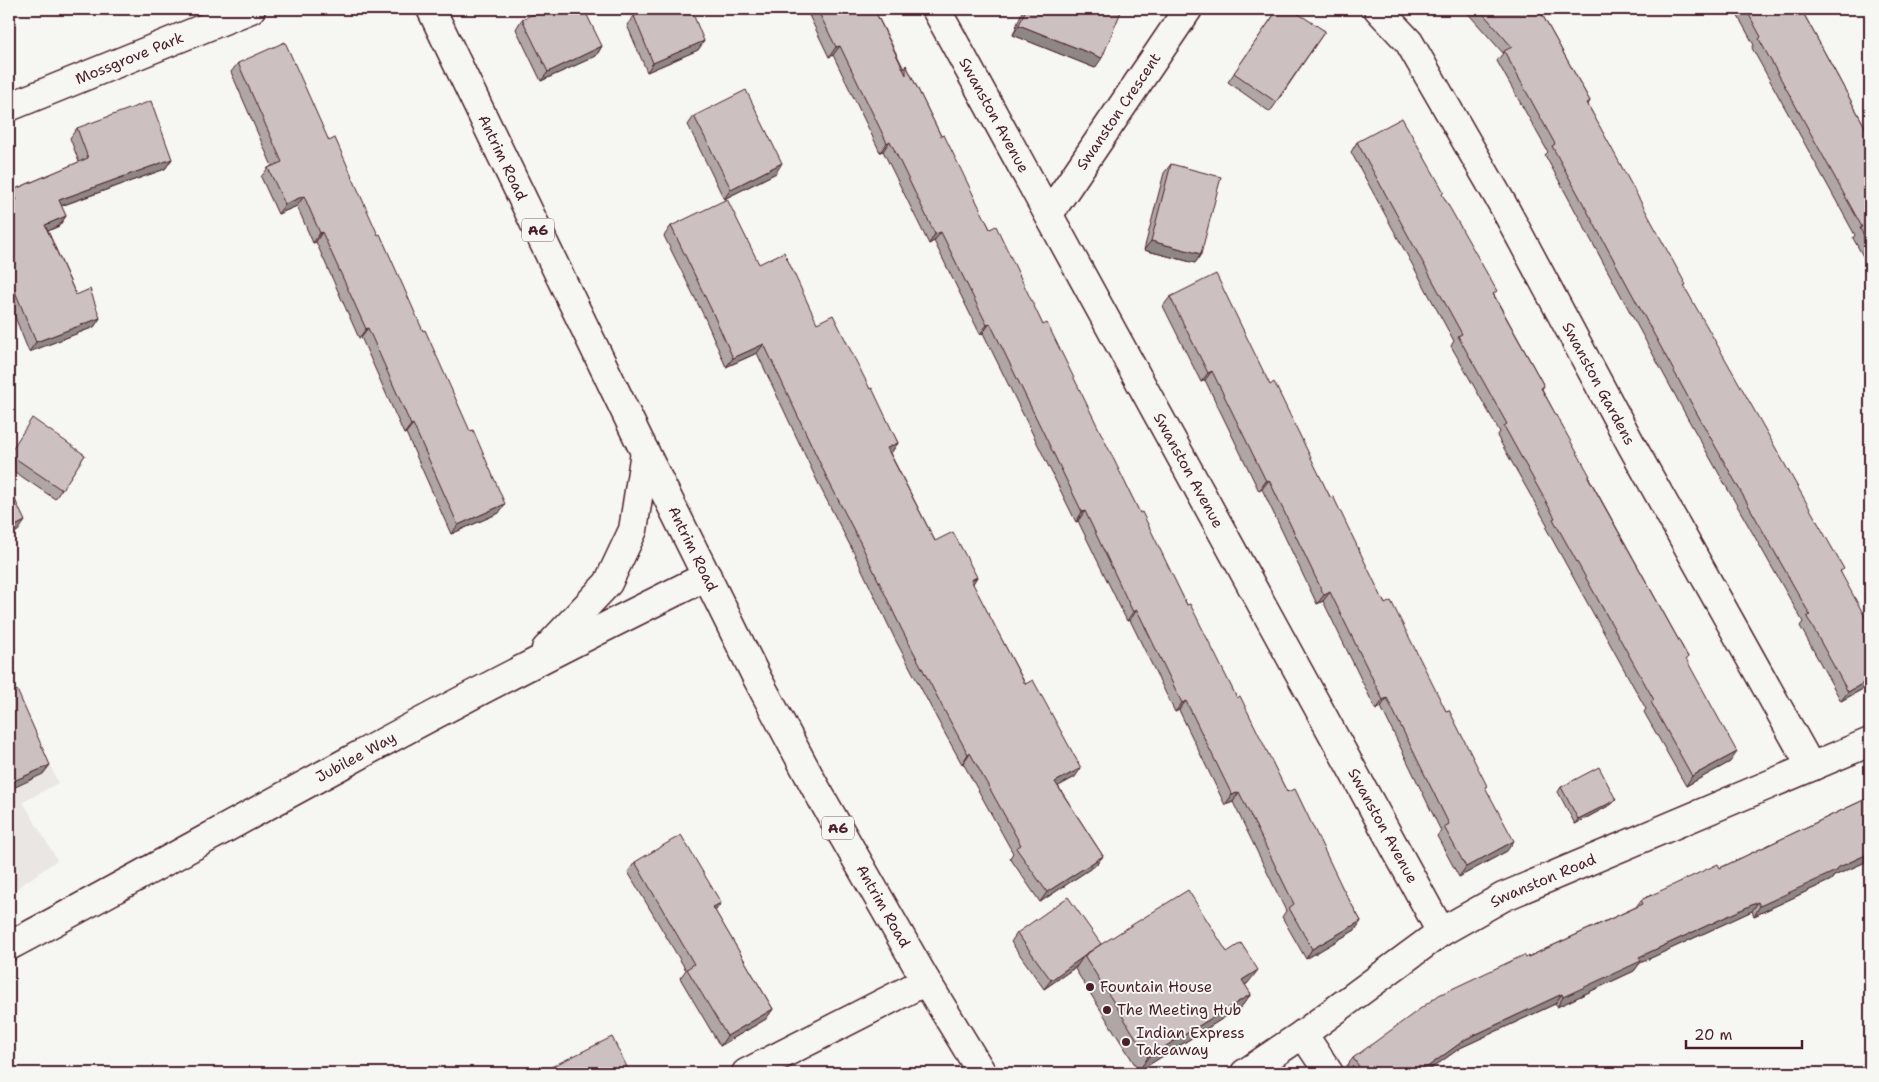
<svg xmlns="http://www.w3.org/2000/svg" width="1879" height="1082" font-family="'Shantell Sans',sans-serif">
  <style>
    .built { fill: #e9e6e3 }
    .lines { fill: none; stroke-linecap: round; stroke-linejoin: round }
    .minor-casing { stroke: #4a1f2b; stroke-width: 31 }
    .major-casing { stroke: #4a1f2b; stroke-width: 31 }
    .minor { stroke: #f6f6f2; stroke-width: 28 }
    .major { stroke: #f6f6f2; stroke-width: 28 }
    .wall { fill: #afa6a5; stroke: #4a1f2b }
    .shaded-wall { fill: #8f8786; stroke: #4a1f2b }
    .building { fill: #ccc1c0; stroke: #4a1f2b }
    .poi-dot { fill: #4a1f2b; stroke: #f6f6f2; stroke-width: 2 }
    .labels { text-anchor: middle; stroke-width: 4; stroke-linejoin: round; paint-order: stroke }
    .shield { fill: #f6f6f2; stroke: #7e6067; stroke-width: 1 }
    .shield-label { font-size: 14px; font-weight: bold; fill: #4a1f2b }
    .street-label { font-size: 15px; fill: #4a1f2b; stroke: #f6f6f2 }
    .poi-label { font-size: 15px; fill: #4a1f2b; stroke: #f6f6f2; text-anchor: start }
  </style>
  <rect width="100%" height="100%" fill="#f6f6f2"/>
  <filter id="ink" filterUnits="userSpaceOnUse"><feTurbulence type="fractalNoise" baseFrequency=".02" numOctaves="2"/><feDisplacementMap in="SourceGraphic" scale="10" xChannelSelector="R" yChannelSelector="G"/><feConvolveMatrix kernelMatrix="1 2 1 2 8 2 1 2 1" color-interpolation-filters="sRGB"/></filter>
  <g filter="url(#ink)">
    <!-- built -->
    <path class="built" d="M9,672L58,783L23,802L57,860L9,894Z"/>
    <g class="lines">
      <!-- minor casing -->
      <g class="minor-casing">
        <g id="minor">
          <path id="s1" d="M936,9L1441,932"/>
          <path id="s2" d="M1378,9L1409,42L1503,205L1632,446L1811,767"/>
          <path id="s3" d="M9,107L251,9"/>
          <path id="s4" d="M1049,214L1188,9"/>
          <path d="M546,649L608,583L633,530L645,452"/>
          <path id="s5" d="M9,946C122,886 234,823 347,762C465,697 586,636 707,576"/>
          <path d="M1303,1034L1329,1073"/>
          <path d="M746,1073L926,981"/>
          <path id="s6" d="M1245,1073L1303,1034L1441,932L1503,897L1870,742"/>
        </g>
      </g>
      <!-- major casing -->
      <g class="major-casing">
        <g id="major">
          <path id="s7" d="M431,9L638,438L757,678L814,785L926,981L982,1073"/>
        </g>
      </g>
      <!-- minor -->
      <use href="#minor" class="minor"/>
      <!-- major -->
      <use href="#major" class="major"/>
    </g>
    <!-- wall -->
    <path class="wall" d="M124,9H136L126,13Z
      M806,9H874L904,69L906,65L941,136L990,229L1043,325L1187,605L1237,698L1287,792L1361,921L1355,930L1306,959L1282,917L1286,911L1233,802L1225,805L1179,710L1175,712L1130,620L1127,621L1078,521L1076,522L983,333L980,334L934,241L929,244L883,151L880,152L833,55L829,57Z
      M1023,9H1122L1095,68L1013,35Z
      M1278,9L1325,31L1270,112L1228,82Z
      M1464,9H1539L1590,101L1588,105L1684,287L1841,573L1870,685L1841,701L1800,626L1803,622L1688,419L1545,155L1548,152L1497,61L1503,53Z
      M1734,9H1801L1870,136V269L1853,238L1855,235L1752,48L1754,45Z
      M634,16L704,41L698,50L647,72L627,25Z
      M522,19L602,46L596,56L541,81L516,29Z
      M238,63L329,141L499,513L451,534L406,433L404,434L361,337L359,338L316,242L313,243L297,206L278,214L261,177L268,168L272,166L231,72Z
      M694,116L776,173L724,199L688,125Z
      M77,128L172,159L165,169L61,206L66,216L59,226L48,231L76,295L100,318L94,327L29,352L9,302V197L13,190L79,162L70,138Z
      M1357,142L1442,195L1494,295L1544,386L1542,389L1589,478L1688,657L1686,660L1730,762L1686,786L1644,712L1646,709L1546,528L1548,526L1497,436L1500,432L1451,346L1454,341L1351,152Z
      M1171,164L1201,254L1195,263L1144,250L1164,173Z
      M671,226L759,264L817,323L870,389L898,443L891,453H890L935,541L977,577L972,584L1075,777L1058,786L1103,856L1096,865L1040,902L1010,858L1013,853L963,763L962,764L943,730L895,639L854,553L820,487L757,353L726,367L705,318L664,236Z
      M1170,297L1270,385L1330,497L1385,604L1446,711L1485,788L1507,851L1459,877L1437,836L1441,831L1381,707L1376,710L1323,601L1317,604L1262,489L1259,491L1205,380L1201,382L1163,306Z
      M9,453L85,455L55,499L9,468Z
      M1561,787L1612,804L1575,824L1558,792Z
      M1870,797V860L1834,876L1831,880L1754,916L1752,911L1640,963L1634,971L1557,1007L1555,1004L1460,1048L1425,1073H1350L1346,1067L1353,1058L1526,958L1636,907L1641,900L1720,868Z
      M635,862L721,903L715,911L773,1009L766,1019L720,1046L680,978L686,970L628,872Z
      M1017,933L1100,945L1227,952L1248,983L1245,985L1251,994L1241,1007L1139,1071L1075,969L1077,966L1044,989L1011,942Z"/>
    <!-- shaded-wall -->
    <path class="shaded-wall" d="M129,9H136L126,13Z
      M1019,25L1102,58L1095,68L1013,35Z
      M704,41L698,50L647,72L653,63Z
      M602,46L596,56L541,81L548,72Z
      M840,46L833,55L829,57L836,47Z
      M890,141L883,151L880,152L887,143Z
      M172,159L165,169L52,209L59,200Z
      M782,163L776,173L724,199L731,189Z
      M304,196L297,206L278,214L285,204Z
      M66,216L59,226L39,235L45,225Z
      M322,232L316,242L313,243L320,233Z
      M941,232L934,241L929,244L935,234Z
      M1151,241L1201,254L1195,263L1144,250Z
      M100,318L94,327L29,352L36,342Z
      M990,323L983,333L980,334L987,325Z
      M368,328L361,337L359,338L366,329Z
      M764,344L757,353L726,367L733,358Z
      M1212,371L1205,380L1201,382L1208,373Z
      M413,424L406,433L404,434L411,425Z
      M898,443L891,453L881,458L887,448Z
      M1269,480L1262,489L1259,491L1266,481Z
      M505,504L499,513L451,534L458,525Z
      M1085,511L1078,521L1076,522L1082,512Z
      M25,521L18,531L9,535V529Z
      M977,577L971,587V580Z
      M1330,592L1323,601L1317,604L1324,595Z
      M1137,610L1130,620L1127,621L1133,612Z
      M1870,679V685L1841,701L1848,692Z
      M1387,698L1381,707L1376,710L1383,700Z
      M1186,701L1179,710L1175,712L1182,703Z
      M1737,752L1730,762L1686,786L1692,776Z
      M970,753L963,763L962,764L968,754Z
      M50,765L43,774L9,790V783Z
      M1081,768L1075,777L1048,792L1055,782Z
      M1239,792L1233,802L1225,805L1232,795Z
      M1616,800L1612,804L1575,824L1578,819Z
      M1514,841L1507,851L1459,877L1466,867Z
      M1870,853V860L1834,876L1831,880L1754,916L1760,906L1837,868Z
      M1103,856L1096,865L1040,902L1047,892Z
      M1758,902L1752,911L1640,963L1634,971L1557,1007L1563,997L1639,957Z
      M721,903L714,913L713,907Z
      M1361,921L1355,930L1306,959L1312,949Z
      M1083,957L1077,966L1044,989L1051,980Z
      M1258,970L1248,983L1232,993L1242,980Z
      M1251,994L1241,1007L1139,1071L1148,1057Z
      M1562,994L1555,1004L1460,1048L1425,1073H1419L1466,1039Z
      M773,1009L766,1019L720,1046L727,1036Z"/>
    <!-- building -->
    <path class="building" d="M545,9H584L602,46L548,72L522,19Z
      M650,9H691L704,41L653,63L634,16Z
      M817,9H874L906,75V65L941,136L944,135L990,229L996,226L1043,325L1047,323L1140,513L1142,512L1187,605L1190,604L1237,698L1240,696L1287,792L1295,789L1343,889L1361,921L1312,949L1289,908L1294,904L1239,792L1232,795L1186,701L1182,703L1137,610L1133,612L1085,511L1082,512L990,323L987,325L941,232L935,234L890,141L887,143L840,46L836,47Z
      M1026,9H1122L1102,58L1019,25Z
      M1278,9H1291L1325,31L1276,102L1234,73Z
      M1479,9H1539L1590,101L1587,103L1686,285L1684,286L1844,569L1840,571L1870,626V679L1848,692L1807,617L1810,615L1695,410L1552,146L1555,144L1504,51L1512,47Z
      M1746,9H1801L1870,136V247L1860,228L1862,227L1759,39L1761,37Z
      M285,42L329,141L335,138L378,235L380,234L423,331L425,330L470,431L473,430L505,504L458,525L413,424L411,425L368,328L366,329L322,232L320,233L304,196L285,204L268,168L282,162L238,63Z
      M746,90L782,163L731,189L694,116Z
      M151,101L172,159L59,200L66,216L45,225L76,295L90,289L100,318L36,342L9,277V203L17,200L13,190L88,158L77,128Z
      M1402,118L1444,192L1442,194L1497,291L1493,294L1544,386L1541,388L1590,476L1588,477L1688,657L1686,659L1737,752L1692,776L1651,702L1654,700L1553,519L1555,518L1504,426L1507,424L1458,336L1462,334L1357,142Z
      M1171,164L1221,177L1201,254L1151,241Z
      M727,199L759,264L784,252L817,323L833,315L870,389L872,388L898,443L887,448L935,541L953,532L977,577L971,580L1025,684L1033,680L1081,768L1055,782L1103,856L1047,892L1016,848L1021,845L970,753L968,754L950,721L902,630L861,544L827,478L764,344L733,358L711,309L671,226Z
      M1216,274L1270,385L1274,382L1330,497L1333,496L1385,604L1391,601L1446,711L1449,710L1487,786L1485,787L1514,841L1466,867L1444,827L1449,824L1387,698L1383,700L1330,592L1324,595L1269,480L1266,481L1212,371L1208,373L1170,297Z
      M32,418L85,455L62,490L9,454Z
      M9,487L25,521L9,529Z
      M17,690L50,765L9,783V694Z
      M1599,767L1616,800L1578,819L1561,787Z
      M1870,797V853L1837,868L1838,870L1760,906L1758,902L1639,957L1641,961L1563,997L1562,994L1466,1039L1419,1073H1364L1353,1058L1439,995L1524,955L1526,958L1643,904L1641,900L1718,864L1720,868Z
      M681,835L721,903L713,907L773,1009L727,1036L687,969L694,964L635,862Z
      M1188,890L1227,952L1241,943L1258,970L1242,980L1251,994L1148,1057L1084,955Z
      M1068,897L1101,944L1051,980L1017,933Z
      M612,1037L630,1073H542L541,1072Z"/>
  </g>
  <!-- markers -->
  <g class="poi-dot">
    <circle cx="1090" cy="987" r="5"/>
    <circle cx="1107" cy="1010" r="5"/>
    <circle cx="1126" cy="1042" r="5"/>
  </g>
  <g class="labels">
    <!-- shield labels -->
    <g class="shield">
      <rect x="522" y="218.5" width="32" height="23" rx="4"/>
      <rect x="822" y="816.5" width="32" height="23" rx="4"/>
    </g>
    <g class="shield-label">
      <text x="538" y="235">A6</text>
      <text x="838" y="833">A6</text>
    </g>
    <!-- street labels -->
    <g class="street-label">
      <text dy="5" stroke="none"><textPath href="#s3" startOffset="130">Mossgrove Park</textPath></text>
      <text dy="5" stroke="none"><textPath href="#s4" startOffset="124">Swanston Crescent</textPath></text>
      <text dy="5" stroke="none"><textPath href="#s1" startOffset="121">Swanston Avenue</textPath></text>
      <text dy="5" stroke="none"><textPath href="#s7" startOffset="165">Antrim Road</textPath></text>
      <text dy="5" stroke="none"><textPath href="#s2" startOffset="436">Swanston Gardens</textPath></text>
      <text dy="5" stroke="none"><textPath href="#s1" startOffset="526">Swanston Avenue</textPath></text>
      <text dy="5" stroke="none"><textPath href="#s7" startOffset="600">Antrim Road</textPath></text>
      <text dy="5" stroke="none"><textPath href="#s5" startOffset="395">Jubilee Way</textPath></text>
      <text dy="5" stroke="none"><textPath href="#s1" startOffset="931">Swanston Avenue</textPath></text>
      <text dy="5" stroke="none"><textPath href="#s6" startOffset="356">Swanston Road</textPath></text>
      <text dy="5" stroke="none"><textPath href="#s7" startOffset="1005">Antrim Road</textPath></text>
    </g>
    <!-- poi labels -->
    <g class="poi-label">
      <text x="1100" y="992">Fountain House</text>
      <text x="1117" y="1015">The Meeting Hub</text>
      <text x="1136" y="1038">Indian Express<tspan x="1136" dy="17">Takeaway</tspan></text>
    </g>
  </g>
  <!-- margin -->
  <rect width="1879" height="1082" fill="none" stroke="#f6f6f2" stroke-width="30"/>
  <rect x="15" y="15" width="1849" height="1052" fill="none" stroke="#4a1f2b" stroke-width="2" filter="url(#ink)"/>
  <!-- scale -->
  <path d="M1686 1040v8h116v-8" fill="none" stroke="#4a1f2b" stroke-width="2.5"/>
  <text x="1694" y="1040" font-size="15" fill="#4a1f2b" stroke="#f6f6f2" stroke-width="4" paint-order="stroke">20 m</text>
</svg>
